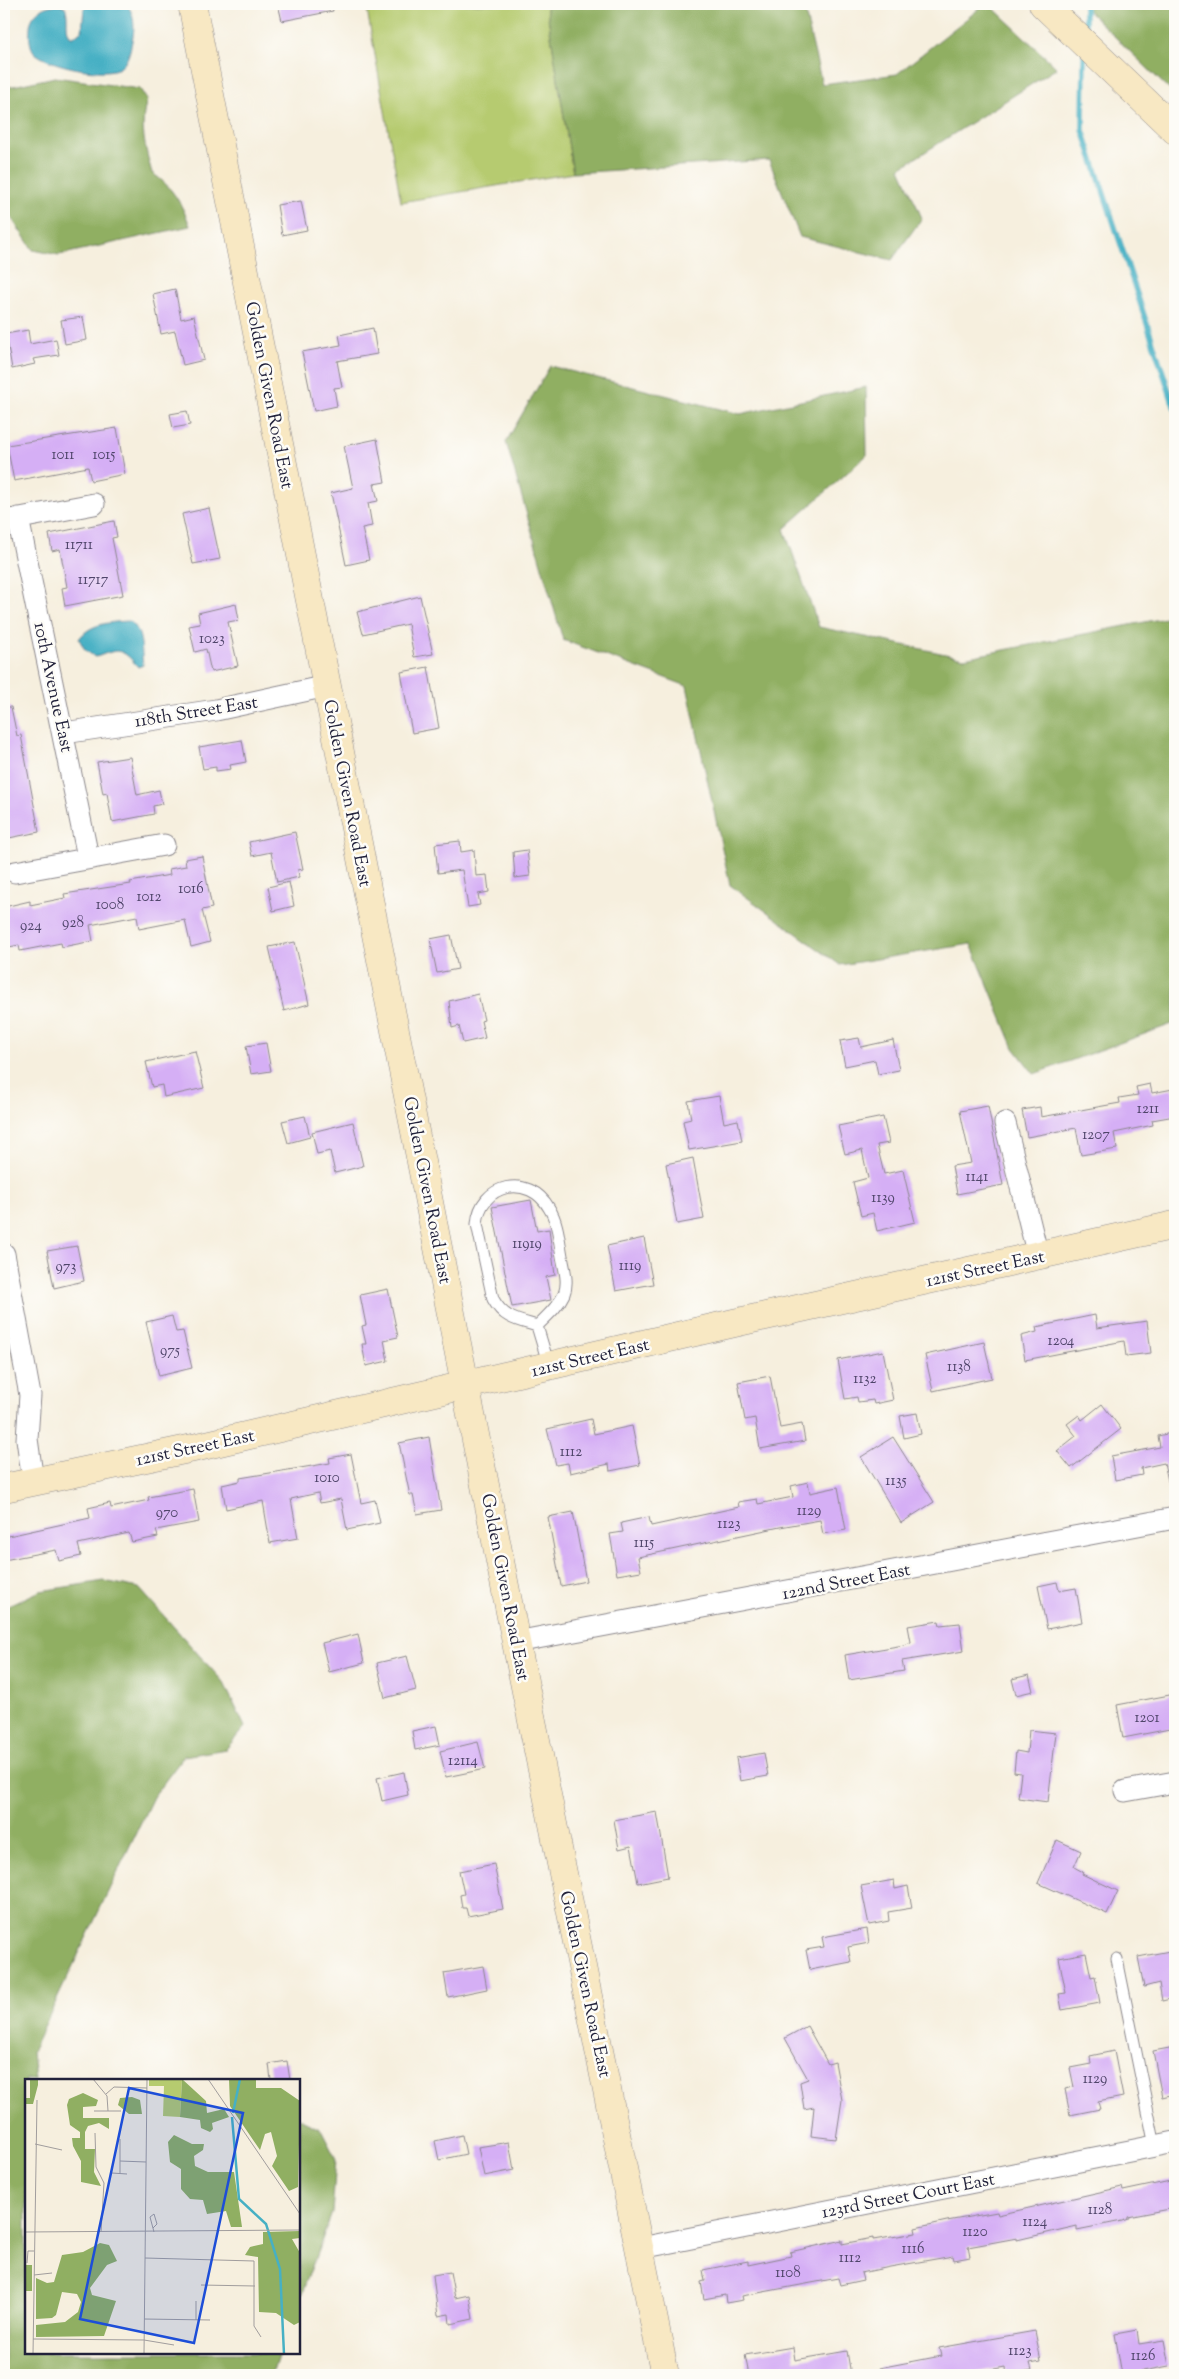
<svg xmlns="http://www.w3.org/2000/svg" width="1179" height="2379" font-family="'Sorts Mill Goudy',serif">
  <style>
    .green { fill: #b6cb6f; stroke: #6c7655 }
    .forest { fill: #90af62; stroke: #59684e }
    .water { fill: #46b0c4; stroke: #346980 }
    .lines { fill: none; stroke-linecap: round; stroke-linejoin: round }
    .stream { stroke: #46b0c4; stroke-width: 5.5 }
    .building { fill: #d5aff5 }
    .lane-casing { stroke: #8c888c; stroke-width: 13 }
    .street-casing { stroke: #8c888c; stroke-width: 23 }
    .secondary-casing { stroke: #8c888c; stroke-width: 29 }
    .lane { stroke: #fff; stroke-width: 11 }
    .street { stroke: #fff; stroke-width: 21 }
    .secondary { stroke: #f8e8c3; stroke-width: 28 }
    .labels { text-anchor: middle; stroke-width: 5; stroke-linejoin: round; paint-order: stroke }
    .number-label { font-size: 15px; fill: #4f456a }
    .street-label { font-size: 18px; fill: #22223b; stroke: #fdfcf7 }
    .inset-river { fill: none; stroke: #46b0c4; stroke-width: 2.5 }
    .inset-road { fill: none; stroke: #a19d9d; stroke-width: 1 }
    .view { fill: #1d4ed8; fill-opacity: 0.15; stroke: #1d4ed8; stroke-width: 2.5 }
    .inset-edge { fill: none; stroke: #22223b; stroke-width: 2.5 }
  </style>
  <rect width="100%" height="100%" fill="#fdfcf7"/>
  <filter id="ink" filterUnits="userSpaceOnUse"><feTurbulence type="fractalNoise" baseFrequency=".02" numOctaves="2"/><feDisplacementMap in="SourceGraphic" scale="10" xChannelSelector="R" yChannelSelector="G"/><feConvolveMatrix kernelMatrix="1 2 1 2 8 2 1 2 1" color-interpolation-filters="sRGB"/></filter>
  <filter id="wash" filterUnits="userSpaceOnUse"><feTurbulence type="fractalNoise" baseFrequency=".0096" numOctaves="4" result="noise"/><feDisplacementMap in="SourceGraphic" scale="20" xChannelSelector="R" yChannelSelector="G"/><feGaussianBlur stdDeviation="1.12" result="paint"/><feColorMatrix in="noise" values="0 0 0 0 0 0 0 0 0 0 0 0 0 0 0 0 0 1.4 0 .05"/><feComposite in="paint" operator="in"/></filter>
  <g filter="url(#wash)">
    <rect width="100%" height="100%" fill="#f6efde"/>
    <!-- green -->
    <path class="green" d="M366,4H546L573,173L401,202Z"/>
    <!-- forest -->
    <path class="forest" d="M546,4H803L822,84L897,74L985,4H989L1057,68L900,168L922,218L892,260L800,237L769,160L573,173Z
      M1081,4H1175V95Z
      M55,77L140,89L147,100C139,125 145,148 152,173C172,186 182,204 190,226L59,255L33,250L4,207V88Z
      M550,366L740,414L866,387L867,455L784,529L819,627L964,658L1175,616V1023L1034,1074L1014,1048L971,944L840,965L730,885L687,686L563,640L506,442Z
      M104,1581L139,1588L224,1683L245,1727L226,1749L184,1756L153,1797L32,2052L35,2080H26V2353H279L272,2375H4V1608L40,1591Z
      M299,2118L320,2128L336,2159L332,2213L299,2301Z"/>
    <!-- water -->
    <path class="water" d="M88,4H126C134,12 135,25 133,36C131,46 129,61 121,67C106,78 46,65 34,52C29,45 29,34 30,26C32,10 51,1 65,7C70,17 63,30 72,38L82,30L84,8Z
      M129,621C143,629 141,650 143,665L138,667C131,659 123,648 111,652C105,653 101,656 95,657L85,650L79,639C90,623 112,622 129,621Z"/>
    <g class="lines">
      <!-- stream -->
      <path class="stream" d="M1085,32V4
        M1084,56L1083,130L1175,409"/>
    </g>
    <g id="blocks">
      <!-- building -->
      <path class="building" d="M278,4H332L333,11L282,21Z
        M301,201L307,230L282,235L277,205Z
        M175,289L181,319L194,316L204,360L183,365L175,331L161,334L153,294Z
        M83,317L87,340L65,344L61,320Z
        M373,328L377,354L337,361L342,387L334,388L337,406L314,411L302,352L341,345L339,335Z
        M28,330L30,344L56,339L59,355L33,359L35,364L12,369L6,334Z
        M187,411L190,425L173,428L170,414Z
        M117,428L125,474L91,481L88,467L14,481L7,445Z
        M377,439L385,482L374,484L378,501L368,503L372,526L362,528L369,560L346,565L331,493L353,488L344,446Z
        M209,508L220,559L193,564L182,514Z
        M114,521L117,537L112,538L123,595L65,606L62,588L67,587L60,549L52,551L49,534Z
        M420,596L433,654L414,657L408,624L363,634L357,612Z
        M236,604L239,620L228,622L238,666L211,672L206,649L195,652L189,626L200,624L198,613Z
        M428,667L439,728L412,733L401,672Z
        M4,707H11L17,736L21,735L39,832L4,839Z
        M242,740L246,762L230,765L231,769L216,771V767L203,769L199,747Z
        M130,757L137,795L159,790L162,804L153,806L154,814L112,822L107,793L103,794L97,762Z
        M295,832L303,869L298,870L299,877L277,882L271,852L252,856L249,842Z
        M460,841L461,852L474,850L476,876L487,875L489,892L478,894L480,905L468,907L462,870L438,873L435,844Z
        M527,850L530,876L515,878L513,852Z
        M202,856L212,908L202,910L210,942L191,947L185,920L139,929L137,916L90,925L93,941L62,947L61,943L20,951L19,945L4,948V907L30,901V905L65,898L64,894L131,884L130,882L170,875L169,869L186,866L185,859Z
        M289,882L294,906L273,911L268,887Z
        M451,935L458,969L437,973L430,939Z
        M295,942L309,1004L284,1011L269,947Z
        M478,994L484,1020L481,1021L485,1038L463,1043L459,1026L452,1028L449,1001Z
        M859,1038L861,1047L893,1040L899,1070L878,1074L875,1060L845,1066L840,1041Z
        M266,1043L271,1071L251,1074L246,1046Z
        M195,1051L204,1088L164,1097L162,1085L152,1087L146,1062Z
        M1150,1084L1152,1093L1173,1089L1175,1116L1152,1120L1153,1125L1114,1133L1117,1149L1081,1155L1076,1128L1027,1137L1022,1110L1040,1107L1041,1117L1120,1103L1119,1098L1138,1095L1136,1087Z
        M719,1096L724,1123L738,1120L742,1141L689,1150L683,1121L691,1119L688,1101Z
        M988,1106L1003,1185L957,1194L952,1166L971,1163L960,1111Z
        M305,1116L310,1137L288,1143L282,1121Z
        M883,1117L889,1143L877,1145L884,1174L903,1170L915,1222L877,1231L873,1213L861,1216L853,1182L868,1178L862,1150L845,1154L838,1126Z
        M353,1122L363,1166L335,1173L330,1151L317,1154L312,1132Z
        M693,1158L704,1219L677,1224L666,1164Z
        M531,1200L537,1231L549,1229L555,1275L546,1277L551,1300L512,1307L492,1207Z
        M644,1238L653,1284L616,1291L607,1246Z
        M77,1246L84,1281L54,1288L47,1251Z
        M388,1289L398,1337L384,1340L388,1361L366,1366L362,1344H366L362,1326L366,1325L360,1295Z
        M1095,1315L1097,1328L1147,1321L1151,1353L1126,1356L1124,1341L1025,1360L1021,1336L1037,1332L1036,1327Z
        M172,1316L176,1332L183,1331L192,1368L159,1376L146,1322Z
        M984,1342L992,1378L933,1391L925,1355Z
        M883,1351L893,1400L874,1404L873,1400L858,1402L857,1397L845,1399L838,1360Z
        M770,1376L780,1428L802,1424L805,1441L760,1449L755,1418L745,1420L738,1382Z
        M1102,1404L1121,1429L1071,1468L1057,1451L1076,1436L1067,1424L1079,1415L1082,1420Z
        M917,1413L921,1434L904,1438L900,1416Z
        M591,1419L594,1434L632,1426L640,1465L610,1471L609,1464L570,1473L568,1463L556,1465L547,1429Z
        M1175,1432V1485H1169L1164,1463L1141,1468L1142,1475L1115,1480L1111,1456L1160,1447L1158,1436Z
        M429,1437L441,1510L417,1514L413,1495H410L409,1491L399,1443Z
        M893,1437L934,1502L901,1523L861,1457Z
        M351,1454L361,1503L375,1500L380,1523L347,1530L341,1499L320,1503L318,1493L291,1499L298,1538L270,1543L263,1501L226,1509L222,1485L240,1481V1478L330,1463L329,1458Z
        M808,1482L810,1493L838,1487L846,1530L823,1534L820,1520L780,1527L638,1557L641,1571L617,1575L610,1534L623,1532L621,1523L649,1517L651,1526L739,1507L738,1502L757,1499L758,1504L793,1497L791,1486Z
        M193,1489L199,1522L156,1530L158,1537L132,1542L129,1533L78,1544L81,1556L59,1561L56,1550L4,1560V1537L90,1518L88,1508L110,1503L111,1508L149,1500L148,1497Z
        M573,1512L586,1581L561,1586L548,1517Z
        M1057,1582L1059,1591L1076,1588L1082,1622L1047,1629L1038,1586Z
        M939,1621L940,1625L960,1623L964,1651L902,1661L904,1671L849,1680L845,1655L904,1645L911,1642L908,1626Z
        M358,1634L364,1663L329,1672L322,1643Z
        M407,1656L416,1690L385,1698L377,1663Z
        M1029,1675L1033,1691L1016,1695L1012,1679Z
        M1175,1694V1728L1123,1738L1117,1705Z
        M436,1726L440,1745L415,1750L412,1731Z
        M1029,1730L1056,1733L1048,1802L1018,1798L1021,1773L1014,1772L1016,1751L1027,1753Z
        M478,1742L485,1769L446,1777L440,1751Z
        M764,1753L768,1776L740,1781L736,1758Z
        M404,1772L408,1795L382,1801L377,1778Z
        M657,1812L668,1877L638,1883L631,1846L619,1849L614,1820Z
        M1057,1840L1081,1851L1074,1867L1083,1872L1082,1874L1118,1891L1107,1914L1038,1883Z
        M494,1864L503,1909L468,1916L466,1908H462L460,1895L464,1894L459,1871Z
        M894,1880L895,1889L908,1886L912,1908L888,1912L889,1921L869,1925L861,1886Z
        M867,1929L869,1943L848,1947L851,1962L810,1970L806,1950L824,1947L822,1937Z
        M1175,1950V1998L1162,2001L1159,1983L1144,1987L1138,1957Z
        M1086,1953L1091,1977L1095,1976L1100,2003L1062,2010L1059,1994L1066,1993L1059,1958Z
        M483,1966L487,1989L448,1997L444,1973Z
        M807,2026L828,2064L835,2062L842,2100L836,2139L811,2136L814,2107L804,2109L800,2082L808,2079L785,2038Z
        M1175,2047V2094L1162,2097L1153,2051Z
        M1114,2051L1123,2097L1098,2102L1100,2109L1070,2115L1065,2089L1074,2087L1070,2068L1091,2064L1090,2056Z
        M287,2061L290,2080H271L269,2064Z
        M462,2135L466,2154L439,2160L435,2141Z
        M509,2142L514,2170L484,2176L478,2147Z
        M1175,2180V2208L1128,2217V2219L1122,2221L1077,2230V2226L1017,2240V2238L968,2247L970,2257L954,2260L953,2256L890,2267L861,2273L863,2280L840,2285L838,2278L742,2296L743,2300L726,2303L725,2295L704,2299L701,2282L705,2281L703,2270L748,2261V2265L791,2256L790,2252L842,2240V2244L873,2238V2240L916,2233L915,2228L947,2221L997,2212L998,2215L1122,2187L1123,2191Z
        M450,2272L455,2298L469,2295L473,2319L450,2324L449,2314L438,2316L433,2275Z
        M1137,2330L1139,2344L1164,2340L1169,2366L1122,2375L1115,2334Z
        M1035,2331L1041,2361L1030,2363L1032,2370L1006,2375L1005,2367L962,2375H880L879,2368L941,2356L939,2348Z
        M793,2347L795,2360L847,2351L851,2375H749L745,2355Z"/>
    </g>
  </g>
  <g filter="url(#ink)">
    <use href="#blocks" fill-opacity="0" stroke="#8c888c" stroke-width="1"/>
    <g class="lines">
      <!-- lane casing -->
      <g class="lane-casing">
        <path id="lane" d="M537,1326C547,1316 558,1307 564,1294C569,1282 564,1268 562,1256C559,1240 558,1222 549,1208C529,1173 480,1183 477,1224L493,1299C504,1319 517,1320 537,1326L549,1366
          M1117,1959L1155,2146"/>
      </g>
      <!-- street casing -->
      <g class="street-casing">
        <path id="street" d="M18,518L88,857
          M4,521L94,504
          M64,733L216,710L327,686
          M15,872L164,845
          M1005,1123L1038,1256
          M4,1254L30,1395L27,1439L33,1481
          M516,1642L1175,1518
          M1125,1791L1175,1782
          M641,2248L1175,2142"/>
      </g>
      <!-- secondary casing -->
      <g class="secondary-casing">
        <path id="secondary" d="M192,4L516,1642L665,2375
          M1043,4L1175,130
          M4,1488L198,1447L734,1323L1175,1225"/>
      </g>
      <!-- lane -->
      <use href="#lane" class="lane"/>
      <!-- street -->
      <use href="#street" class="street"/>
      <!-- secondary -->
      <use href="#secondary" class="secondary"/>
    </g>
  </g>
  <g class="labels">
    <!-- number labels -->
    <g class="number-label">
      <text x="63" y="459">1011</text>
      <text x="104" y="459">1015</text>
      <text x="79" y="549">11711</text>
      <text x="93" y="584">11717</text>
      <text x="212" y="643">1023</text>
      <text x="191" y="893">1016</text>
      <text x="149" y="901">1012</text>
      <text x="110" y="909">1008</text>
      <text x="73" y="927">928</text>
      <text x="31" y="930">924</text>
      <text x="1148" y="1113">1211</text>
      <text x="1096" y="1139">1207</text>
      <text x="977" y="1181">1141</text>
      <text x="883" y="1202">1139</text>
      <text x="527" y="1248">11919</text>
      <text x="630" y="1270">1119</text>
      <text x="66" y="1271">973</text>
      <text x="1061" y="1345">1204</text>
      <text x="170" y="1355">975</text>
      <text x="959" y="1371">1138</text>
      <text x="865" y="1383">1132</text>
      <text x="571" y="1456">1112</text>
      <text x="327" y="1482">1010</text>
      <text x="896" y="1485">1135</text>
      <text x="809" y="1515">1129</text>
      <text x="167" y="1517">970</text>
      <text x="729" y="1528">1123</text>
      <text x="644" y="1547">1115</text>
      <text x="1147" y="1722">1201</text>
      <text x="463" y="1765">12114</text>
      <text x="1095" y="2083">1129</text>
      <text x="1100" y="2214">1128</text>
      <text x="1035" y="2226">1124</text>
      <text x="975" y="2236">1120</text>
      <text x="913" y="2253">1116</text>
      <text x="850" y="2262">1112</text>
      <text x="788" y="2277">1108</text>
      <text x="1020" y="2355">1123</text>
      <text x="1143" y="2360">1126</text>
    </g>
    <!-- street labels -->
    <g class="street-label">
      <text transform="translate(270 395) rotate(79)" y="6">Golden Given Road East</text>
      <text transform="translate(54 687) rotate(78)" y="6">10th Avenue East</text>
      <text transform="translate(196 711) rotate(-9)" y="6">118th Street East</text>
      <text transform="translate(348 793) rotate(79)" y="6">Golden Given Road East</text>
      <text transform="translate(428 1190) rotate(79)" y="6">Golden Given Road East</text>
      <text transform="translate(985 1268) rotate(-12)" y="6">121st Street East</text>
      <text transform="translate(590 1357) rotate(-13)" y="6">121st Street East</text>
      <text transform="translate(195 1447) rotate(-12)" y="6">121st Street East</text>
      <text transform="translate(846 1581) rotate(-11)" y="6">122nd Street East</text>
      <text transform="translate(506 1587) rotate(79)" y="6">Golden Given Road East</text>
      <text transform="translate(586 1984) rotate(78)" y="6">Golden Given Road East</text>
      <text transform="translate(908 2195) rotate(-11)" y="6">123rd Street Court East</text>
    </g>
  </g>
  <!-- overview -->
  <g transform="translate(25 2079)">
    <rect width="275" height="275" fill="#f6efde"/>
    <path d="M124,0H157L155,38L138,37L139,7H124Z" fill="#b6cb6f"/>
    <path d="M5,0H13V6L8,25H0V19H5ZM157,0L181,22L182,34L199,30L204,38L187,44L188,50L185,53L176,49L175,41L155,38ZM204,0H231V9H256L275,22L273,108L264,112L247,87L252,77L246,53L240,55L235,71L205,27ZM58,14L73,21L71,27L58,28V39H84V50L74,44L63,47L60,53V70H70L69,93L76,107L56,103V82L48,67L47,59H55V53L45,46L42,26L44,20ZM107,18L115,21L117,35H104L93,26L95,19ZM149,56L167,65H179L178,71L169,77L170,87L183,93H209L217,148H206L201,132L182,135L178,121L165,120L156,110V90L145,83L143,63ZM275,152V159L267,160L275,174V243L269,246L251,234L234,233L233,178L220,176L225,168L238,165V153ZM75,164L84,166L92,182L82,186L65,209L67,216L91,222L79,257L11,258V246L40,243L53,233L56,223L52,215L37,213L31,236L27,239L11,240V199L22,204L29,203L37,176L58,173ZM0,186H7V212H0Z" fill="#90af62"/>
    <path class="inset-river" d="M208,34L215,0M207,38L214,120L241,145L255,190L259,275"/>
    <path class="inset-road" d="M68,0L82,17L83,32M183,0L275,135M81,15L89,8L122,9M69,32H96M70,54L71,88L79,104L76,153M10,65L37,71M95,82L121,83M87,94L102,95M95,94V60M128,149L132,145L129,135L125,138L129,153M0,153L275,151M120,179L229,182V247L236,258M2,184L3,172H9M9,196L27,194M176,206L230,207M119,240L185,241M171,241V222M8,260L119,261L149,266M8,275L12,21M119,275L122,0"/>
    <path class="view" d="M104,9L218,34L169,264L55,240Z"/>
    <rect width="275" height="275" class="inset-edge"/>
  </g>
  <!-- margin -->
  <rect width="1179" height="2379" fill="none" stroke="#fdfcf7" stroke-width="20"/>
</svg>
